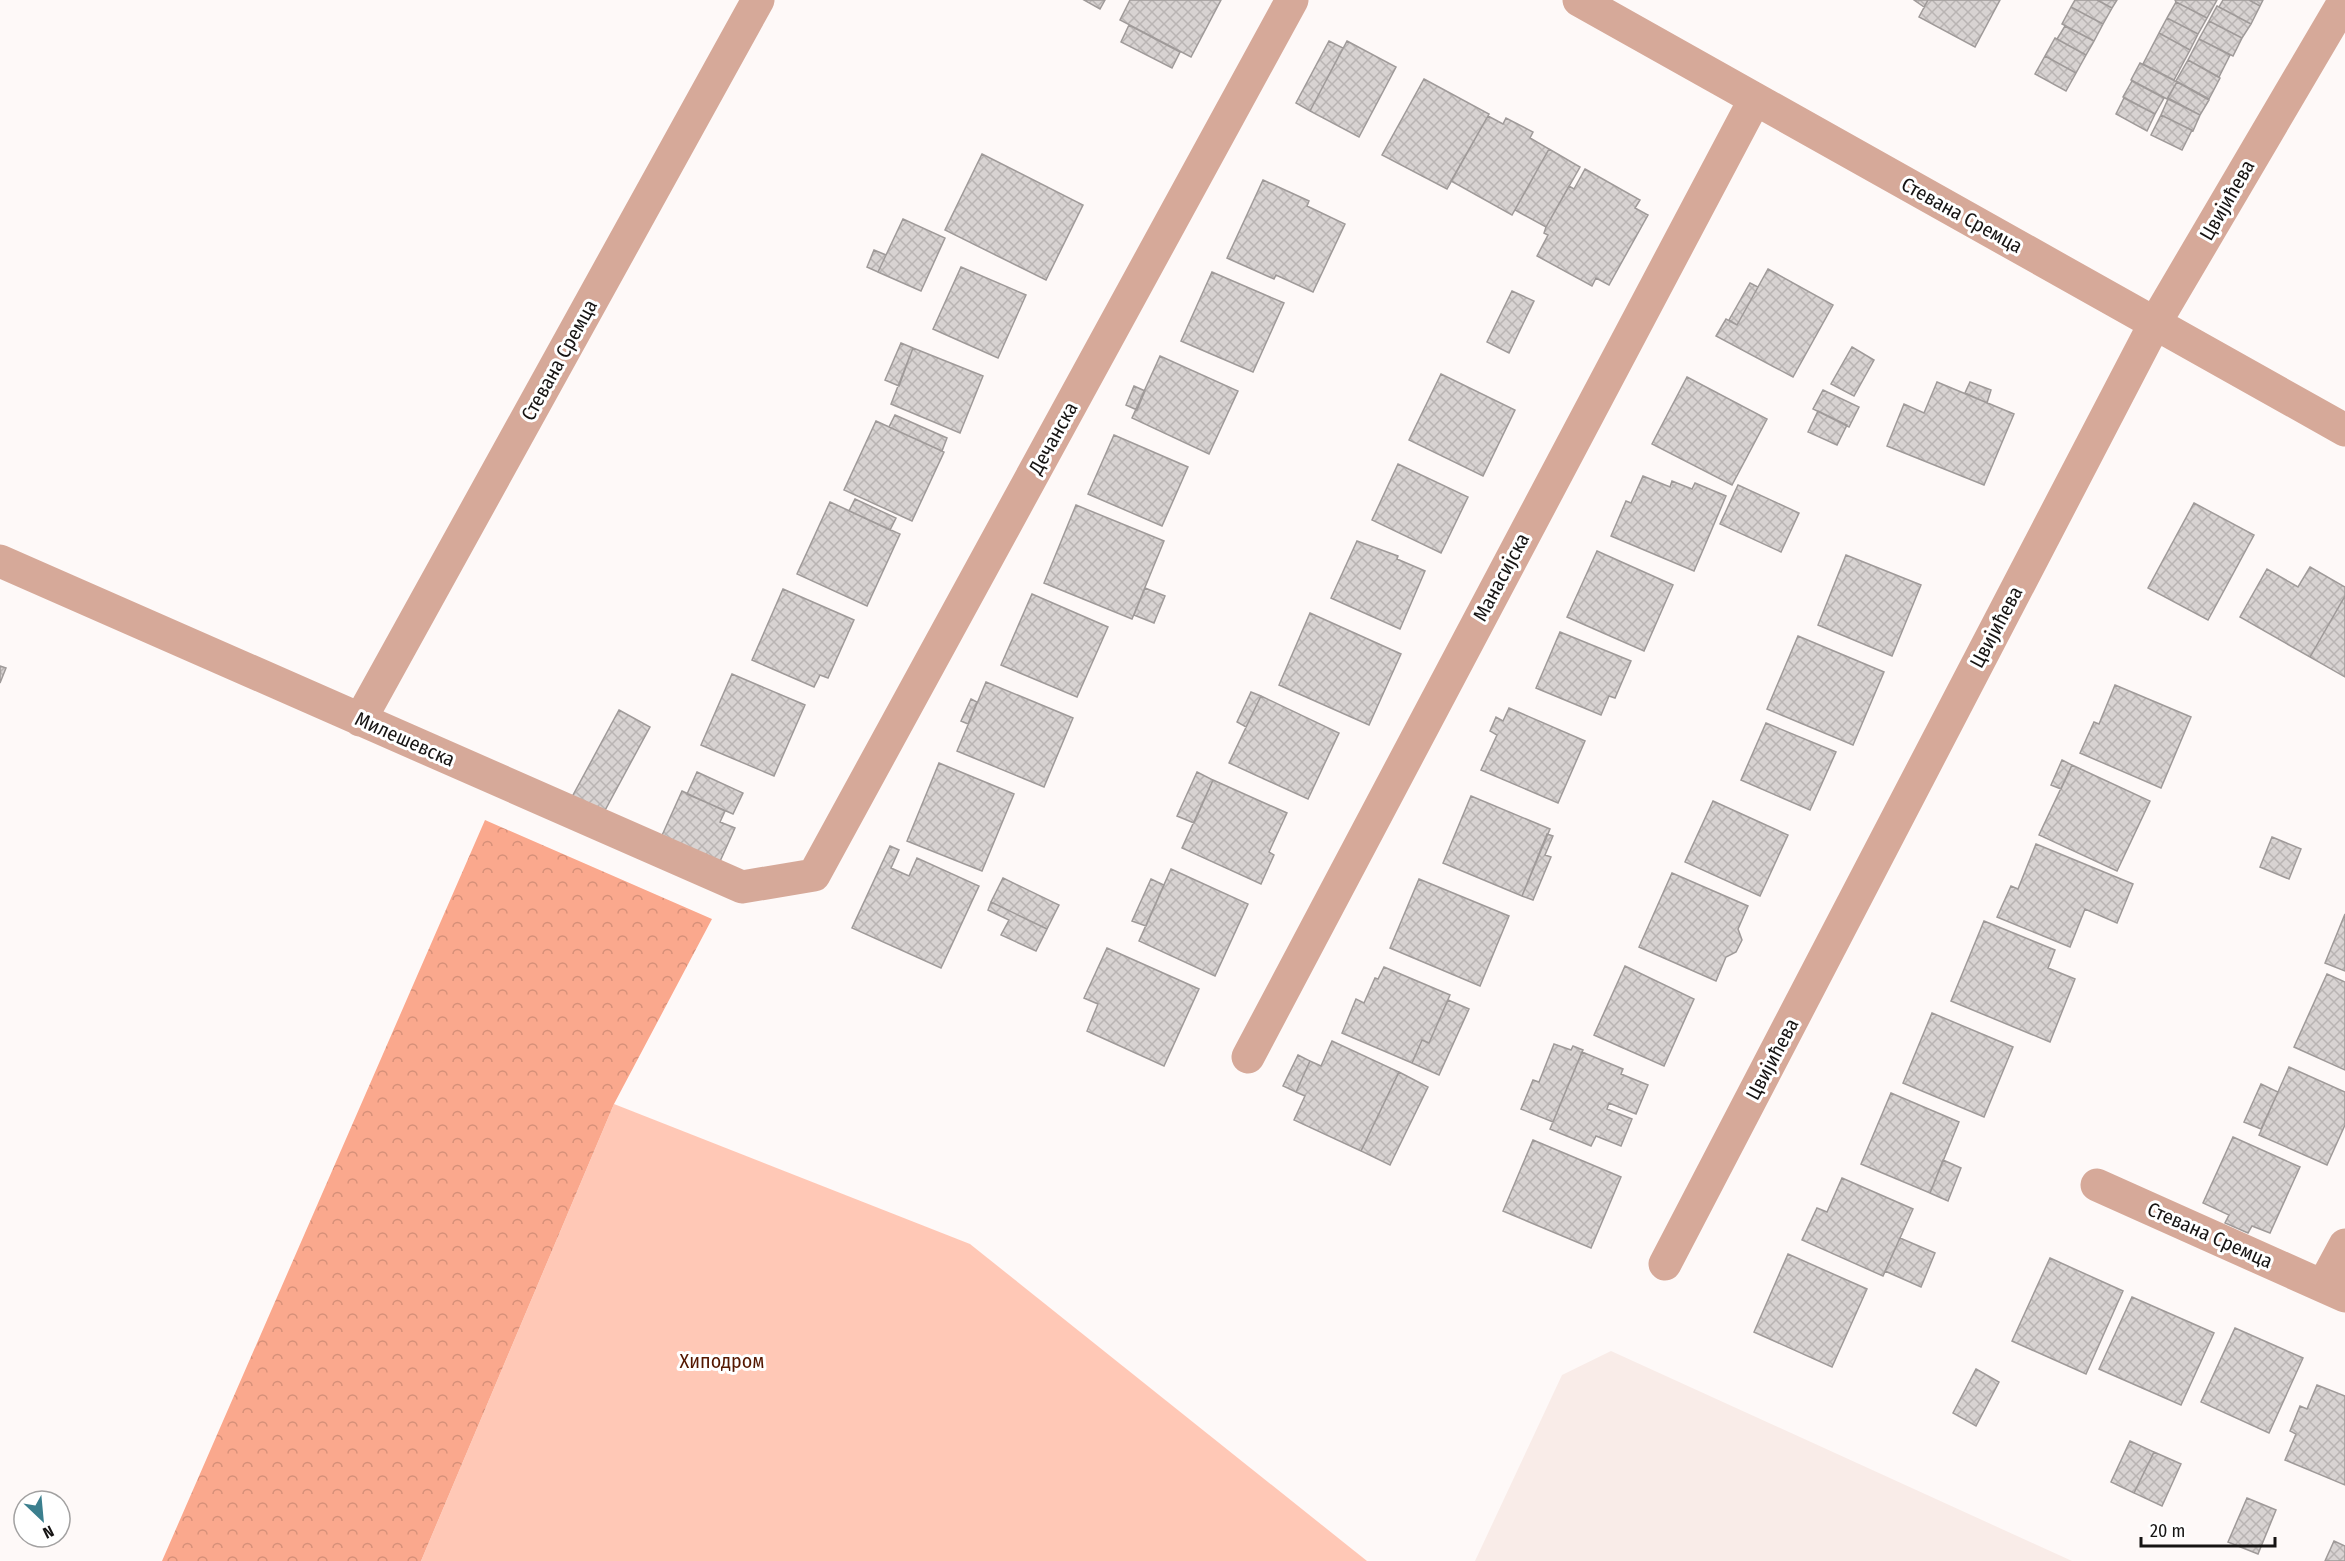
<svg xmlns="http://www.w3.org/2000/svg" width="2345" height="1561" font-family="'Fira Sans Condensed',sans-serif">
  <style>
    .built { fill: #f9ece8 }
    .green { fill: #ffc8b6 }
    .forest { fill: url(#forest-crowns) }
    .building { fill: url(#building-cross-hatch); stroke: #9f9a99; stroke-width: 1.5 }
    .lines { fill: none; stroke-linecap: round; stroke-linejoin: round }
    .minor { stroke: #d6a999; stroke-width: 33 }
    .labels { text-anchor: middle; stroke-width: 6; stroke-linejoin: round; paint-order: stroke }
    .street-label { font-size: 20px; fill: #161413; stroke: #fff }
    .park-label { font-size: 20px; fill: #541700; stroke: #fff }
  </style>
  <defs>
    <pattern id="forest-crowns" width="20" height="18" patternUnits="userSpaceOnUse" patternTransform="scale(1.5)"><rect width="20" height="18" fill="#faa88d"/><path d="M2 6a3 3 0 1 1 6 0M12 15a3 3 0 1 1 6 0" fill="none" stroke="#d69079"/></pattern>
    <pattern id="building-cross-hatch" width="8" height="8" patternUnits="userSpaceOnUse" patternTransform="scale(1.5)"><rect width="8" height="8" fill="#d8d3d2"/><path d="M0 0l8 8M0 8l8-8" fill="none" stroke="#b9b4b3"/></pattern>
  </defs>
  <rect width="100%" height="100%" fill="#fef9f8"/>
  <!-- built -->
  <path class="built" d="M1611,1351L2072,1561H1475L1562,1375Z"/>
  <!-- green -->
  <path class="green" d="M614,1104L970,1244L1367,1561H421Z"/>
  <!-- forest -->
  <path class="forest" d="M485,820L712,919L614,1104L421,1561H162Z"/>
  <!-- building -->
  <path class="building" d="M1084,0H1105L1100,9Z
    M1130,0H1221L1191,57L1120,20Z
    M1914,0H1928L1924,7Z
    M1928,0H2000L1975,47L1919,17Z
    M2075,0H2097L2112,8L2103,24L2071,7Z
    M2097,0H2117L2112,8Z
    M2175,0H2217L2207,18L2176,2Z
    M2223,0H2249L2260,6L2251,24L2219,7Z
    M2249,0H2263L2260,6Z
    M2176,2L2207,18L2198,34L2167,18Z
    M2217,6L2251,24L2242,38L2209,21Z
    M2071,7L2103,24L2094,41L2062,24Z
    M2167,18L2198,34L2190,50L2159,33Z
    M2209,21L2242,38L2233,56L2199,39Z
    M1129,25L1180,52L1172,68L1121,42Z
    M2065,26L2094,41L2086,55L2057,39Z
    M2159,33L2190,50L2174,80L2143,64Z
    M2055,38L2086,55L2076,73L2045,56Z
    M2199,39L2230,55L2219,77L2188,60Z
    M1329,41L1343,48L1310,111L1296,103Z
    M1347,41L1396,67L1359,137L1310,111Z
    M2045,56L2076,73L2066,91L2035,74Z
    M2188,60L2220,78L2209,99L2176,81Z
    M2140,63L2177,82L2167,99L2131,80Z
    M1424,79L1489,114L1447,189L1382,155Z
    M2132,81L2164,98L2155,114L2123,97Z
    M2177,82L2209,100L2200,115L2168,98Z
    M2124,98L2155,114L2147,131L2116,114Z
    M2168,99L2200,115L2193,131L2161,115Z
    M2161,115L2192,130L2182,150L2151,135Z
    M1488,116L1503,124L1506,118L1533,132L1530,138L1549,149L1512,215L1451,181Z
    M1549,149L1580,167L1546,227L1515,210Z
    M982,154L1083,205L1046,280L945,230Z
    M1585,169L1640,200L1635,208L1648,215L1609,285L1596,278L1592,286L1537,256L1548,235L1544,233L1546,227L1569,186L1574,189Z
    M1263,180L1309,201L1307,206L1345,224L1313,292L1276,275L1274,279L1227,258Z
    M903,219L945,238L921,291L878,272Z
    M874,250L886,255L878,272L867,267Z
    M961,267L1026,295L998,358L933,329Z
    M1768,269L1833,305L1793,377L1716,336L1726,319L1737,325Z
    M1212,272L1284,303L1253,372L1181,341Z
    M1750,283L1758,287L1737,325L1729,320Z
    M1512,291L1534,301L1509,353L1487,342Z
    M901,343L913,348L899,386L885,380Z
    M1852,347L1874,360L1854,396L1831,384Z
    M913,348L983,376L960,433L891,404Z
    M1160,356L1238,391L1209,454L1132,418Z
    M1441,374L1515,410L1483,476L1409,440Z
    M1687,377L1767,419L1732,485L1652,444Z
    M1937,382L2014,414L1984,485L1887,446L1904,404L1924,413Z
    M1970,382L1991,390L1987,403L1965,393Z
    M1134,386L1145,391L1137,410L1126,405Z
    M1823,390L1859,407L1849,427L1813,409Z
    M1818,411L1847,425L1837,445L1808,432Z
    M895,415L947,438L942,451L889,427Z
    M876,421L944,452L912,521L844,490Z
    M1114,435L1188,467L1162,526L1088,494Z
    M1398,464L1468,497L1441,553L1372,520Z
    M1643,476L1670,487L1672,481L1692,489L1695,483L1726,496L1694,571L1611,536L1626,501L1631,503Z
    M1738,485L1799,513L1781,552L1720,524Z
    M855,499L896,518L890,530L849,511Z
    M830,502L900,534L867,606L797,574Z
    M2194,503L2254,535L2208,620L2148,588Z
    M1076,505L1164,541L1132,619L1044,583Z
    M1357,541L1398,556L1397,559L1425,571L1400,629L1331,598Z
    M1597,551L1673,585L1644,651L1567,617Z
    M1846,555L1921,585L1892,656L1818,625Z
    M2310,567L2345,587V596L2310,657L2240,617L2267,569L2298,587Z
    M1145,588L1165,596L1154,623L1134,615Z
    M783,589L854,620L828,678L820,675L814,687L752,660Z
    M1032,594L1108,627L1077,697L1001,665Z
    M2345,596V677L2310,657Z
    M1310,613L1401,654L1369,725L1279,685Z
    M1560,632L1631,661L1615,698L1609,696L1601,715L1536,688Z
    M1798,636L1884,672L1853,745L1767,709Z
    M0,666L6,668L0,683Z
    M732,674L805,705L774,776L701,745Z
    M986,682L1073,718L1044,787L957,751Z
    M2115,685L2191,717L2161,788L2080,753L2094,722L2099,724Z
    M1251,692L1261,696L1246,727L1237,722Z
    M1261,696L1339,733L1308,799L1229,763Z
    M971,699L977,702L968,724L961,721Z
    M1509,708L1585,741L1558,803L1481,770L1497,735L1490,731L1496,717L1503,721Z
    M619,710L650,727L603,814L572,797Z
    M1766,723L1836,752L1810,810L1741,780Z
    M2062,760L2072,765L2061,789L2051,785Z
    M939,763L1014,794L982,871L907,841Z
    M2072,765L2150,801L2117,871L2039,835Z
    M697,772L743,793L733,814L687,794Z
    M1197,772L1213,780L1194,823L1177,816Z
    M1213,780L1287,813L1269,852L1274,855L1261,884L1182,848Z
    M682,791L725,811L720,822L735,828L717,868L659,842Z
    M1471,796L1550,829L1522,896L1443,863Z
    M1713,801L1788,835L1760,896L1685,862Z
    M1547,834L1553,836L1545,855L1551,857L1533,900L1522,896Z
    M2272,837L2301,849L2289,879L2260,867Z
    M2036,844L2133,884L2117,923L2085,909L2070,947L1997,917L2011,886L2018,889Z
    M890,846L899,850L891,868L909,876L917,858L979,886L941,968L852,928Z
    M1171,869L1248,904L1215,976L1139,941Z
    M1672,873L1748,906L1738,929L1742,940L1736,952L1726,957L1716,981L1639,947Z
    M1003,878L1059,905L1047,929L991,902Z
    M1151,879L1164,885L1146,926L1132,921Z
    M1419,879L1509,916L1480,986L1390,948Z
    M991,902L1047,929L1036,951L1001,935L1009,920L988,910Z
    M2345,914V971L2325,963Z
    M1984,921L2055,950L2048,968L2075,979L2050,1042L1951,1001Z
    M1107,948L1199,989L1164,1066L1087,1031L1098,1004L1084,998Z
    M1625,966L1694,999L1664,1066L1594,1035Z
    M1384,967L1450,995L1429,1043L1422,1040L1412,1063L1342,1033L1356,999L1364,1003L1375,978L1378,979Z
    M2327,974L2345,982V1070L2294,1047Z
    M1448,1000L1469,1009L1439,1075L1412,1063L1422,1040L1429,1043Z
    M1932,1013L2013,1047L1984,1117L1903,1083Z
    M1332,1041L1399,1072L1361,1151L1294,1120L1305,1096L1296,1092L1310,1061L1321,1066Z
    M1554,1044L1571,1050L1573,1046L1583,1050L1553,1122L1521,1109L1533,1080L1539,1082Z
    M1582,1052L1623,1069L1621,1074L1648,1085L1636,1114L1609,1103L1607,1109L1632,1119L1621,1146L1596,1136L1591,1146L1550,1129Z
    M1298,1055L1310,1061L1296,1092L1283,1086Z
    M2289,1067L2345,1092V1125L2327,1165L2259,1135Z
    M1399,1072L1428,1087L1390,1165L1361,1151Z
    M2261,1084L2278,1092L2261,1129L2244,1122Z
    M1891,1093L1959,1122L1930,1193L1861,1164Z
    M2233,1137L2300,1167L2270,1233L2252,1226L2248,1233L2225,1223L2229,1215L2203,1203Z
    M1533,1140L1621,1177L1591,1248L1503,1211Z
    M1943,1160L1961,1168L1948,1201L1930,1193Z
    M1842,1178L1913,1209L1883,1276L1802,1240L1817,1208L1827,1212Z
    M1900,1238L1935,1253L1921,1287L1885,1271Z
    M1788,1254L1867,1289L1832,1367L1754,1332Z
    M2050,1258L2123,1291L2086,1374L2012,1341Z
    M2132,1297L2214,1333L2181,1405L2099,1369Z
    M2235,1328L2303,1358L2269,1433L2201,1402Z
    M1976,1369L1999,1382L1976,1426L1953,1413Z
    M2317,1385L2345,1396V1485L2285,1460L2296,1434L2290,1431L2300,1406L2307,1409Z
    M2130,1441L2154,1452L2134,1493L2111,1482Z
    M2154,1452L2181,1464L2162,1506L2134,1493Z
    M2247,1498L2276,1510L2258,1554L2228,1542Z
    M2334,1541L2345,1546V1561H2325Z"/>
  <g class="lines">
    <!-- minor -->
    <path class="minor" d="M1579,0L2345,430
      M0,561L742,887L814,875L1292,0
      M360,720L758,0
      M1248,1057L1755,99
      M2097,1185L2345,1296
      M1665,1264L2155,323L2345,0
      M2323,1286L2345,1245"/>
  </g>
  <g class="labels">
    <!-- street labels -->
    <g class="street-label">
      <text transform="translate(2227 200) rotate(-60)" y="7">Цвијићева</text>
      <text transform="translate(1962 215) rotate(29)" y="7">Стевана Сремца</text>
      <text transform="translate(559 360) rotate(-61)" y="7">Стевана Сремца</text>
      <text transform="translate(1053 438) rotate(-61)" y="7">Дечанска</text>
      <text transform="translate(1501 577) rotate(-62)" y="7">Манасијска</text>
      <text transform="translate(1996 627) rotate(-62)" y="7">Цвијићева</text>
      <text transform="translate(405 739) rotate(24)" y="7">Милешевска</text>
      <text transform="translate(1772 1059) rotate(-62)" y="7">Цвијићева</text>
      <text transform="translate(2210 1235) rotate(24)" y="7">Стевана Сремца</text>
    </g>
    <!-- park labels -->
    <g class="park-label">
      <text x="722" y="1368">Хиподром</text>
    </g>
  </g>
  <!-- north arrow -->
  <g transform="translate(42 1519) rotate(154)"><circle r="28" fill="#ffffff" stroke="#a2a1a1" stroke-width="1.5"/>
  <path d="M0-4.5L10 22L0 15L-10 22Z" fill="#3b7f8e"/>
  <text y="-9" font-size="16" font-weight="bold" text-anchor="middle" fill="#161413">N</text>
  </g>
  <!-- scale -->
  <path d="M2141 1537v9h134v-9" fill="none" stroke="#161413" stroke-width="3"/>
  <text x="2150" y="1537" font-size="18" fill="#161413" stroke="#ffffff" stroke-width="4.5" paint-order="stroke">20 m</text>
</svg>
